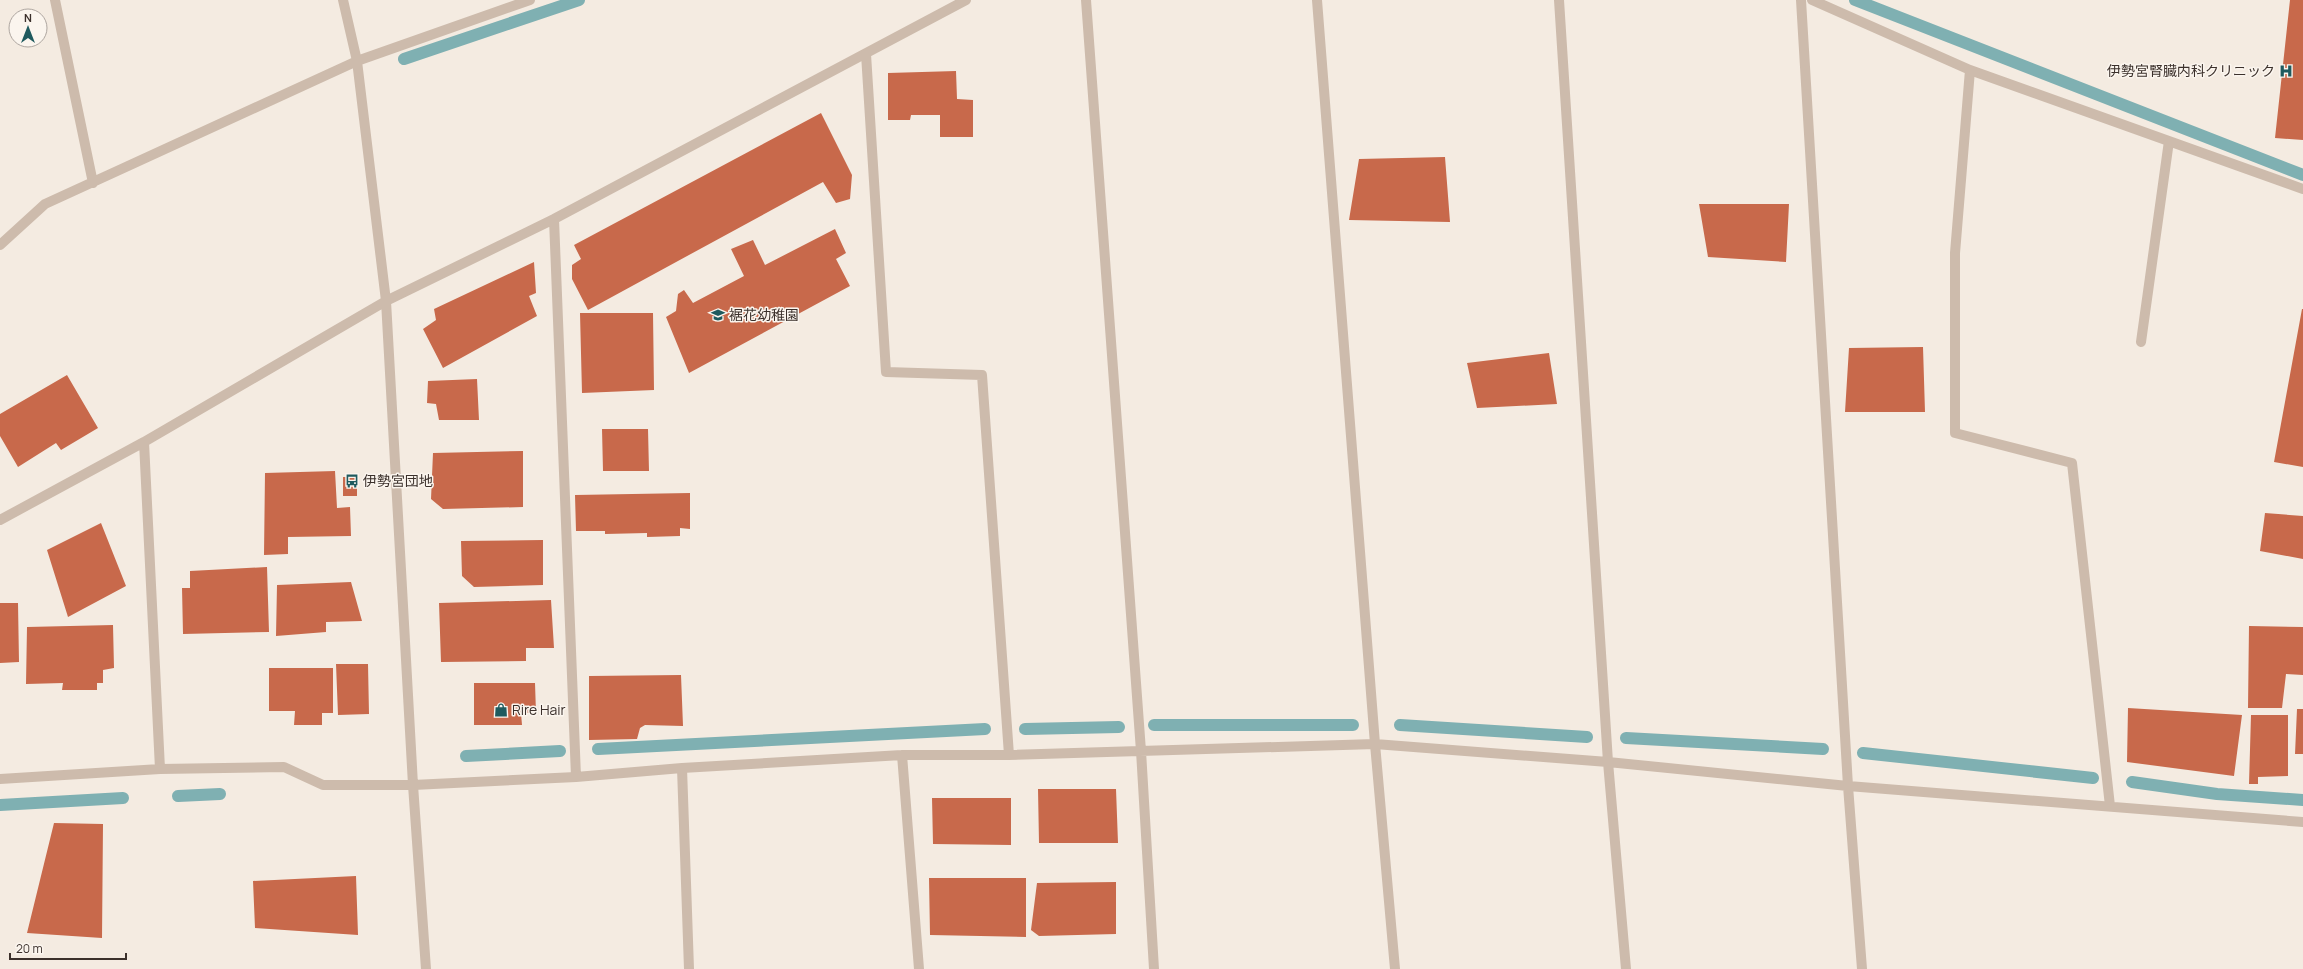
<svg xmlns="http://www.w3.org/2000/svg" width="2303" height="969" font-family="Manrope,'Noto Sans JP',sans-serif">
  <style>
    .lines { fill: none; stroke-linecap: round; stroke-linejoin: round }
    .stream { stroke: #7fb0b2; stroke-width: 12 }
    .building { fill: #c8694b }
    .minor { stroke: #cdbbac; stroke-width: 10 }
    .labels { text-anchor: middle; stroke-width: 3; stroke-linejoin: round; paint-order: stroke }
    .poi-label { font-size: 14px; fill: #3b302b; stroke: #fbf5ee; text-anchor: start }
  </style>
  <rect width="100%" height="100%" fill="#f4ebe1"/>
  <g class="lines">
    <!-- stream -->
    <path class="stream" d="M1855,0L2303,175
      M404,59L579,0
      M1154,725H1353
      M1400,725L1587,737
      M1025,729L1119,727
      M1626,738L1823,749
      M598,749L985,729
      M1863,753L2093,778
      M466,756L560,751
      M2132,782L2217,794L2303,800
      M178,796L220,794
      M0,805L123,798"/>
  </g>
  <!-- building -->
  <path class="building" d="M2290,0H2303V140L2275,138Z
    M956,71L957,99L973,100V137H940V115H911L910,120H888V73Z
    M821,113L852,175L850,199L836,203L823,182L588,310L572,279V265L581,259L574,245Z
    M1445,157L1450,222L1349,220L1359,159Z
    M1699,204H1789L1786,262L1708,257Z
    M835,229L846,253L836,259L850,286L689,373L666,317L676,311L678,294L684,290L693,303L744,276L731,249L753,240L765,265Z
    M534,262L536,293L529,296L537,316L443,368L423,329L436,320L434,309Z
    M2302,309H2303V467L2274,462Z
    M580,313H653L654,390L582,393Z
    M1923,347L1925,412H1845L1849,348Z
    M1549,353L1557,404L1477,408L1467,363Z
    M67,375L98,428L61,450L56,443L18,467L0,436V414Z
    M477,379L479,420H439L436,404L427,403L428,381Z
    M602,429H648L649,471H603Z
    M523,451V507L443,509L431,499L433,453Z
    M335,471L337,508L350,507L351,536L288,537V554L264,555L265,473Z
    M343,477H357V496H343Z
    M690,493V529L680,528V536L647,537V533L605,534V531H576L575,495Z
    M2265,513L2303,516V559L2260,551Z
    M101,523L126,586L68,617L47,550Z
    M543,540V585L474,587L462,576L461,541Z
    M267,567L269,632L183,634L182,588H190V571Z
    M351,582L362,621L326,622V632L276,636L277,585Z
    M551,600L554,648H526V661L441,662L439,603Z
    M0,603H18L19,662L0,663Z
    M113,625L114,668L103,670V683H97V690H62L63,683L26,684L27,627Z
    M2249,626L2303,627V675L2286,674L2282,708H2248Z
    M336,664H368L369,714L338,715Z
    M269,668H333V713H322V725H294L295,711H269Z
    M681,675L683,726L645,725L640,728L637,739L589,740V676Z
    M474,683H535L536,713H521L522,725H474Z
    M2128,708L2242,715L2234,776L2127,762Z
    M2297,709H2303V754H2295Z
    M2251,715H2288V776L2258,777V784H2249Z
    M1038,789H1116L1118,843H1039Z
    M932,798H1011V845L933,844Z
    M54,823L103,824L102,938L27,933Z
    M356,876L358,935L255,928L253,881Z
    M929,878H1026V937L930,935Z
    M1116,882V934L1039,936L1031,930L1037,883Z"/>
  <g class="lines">
    <!-- minor -->
    <path class="minor" d="M55,0L93,183
      M343,0L357,61L386,301L413,785L426,969
      M1086,0L1141,751L1154,969
      M1317,0L1375,744L1395,969
      M1559,0L1608,762L1626,969
      M1801,0L1848,786L1862,969
      M1812,0L1970,70L2303,189
      M866,54L886,372L982,375L1009,755
      M1970,70L1955,253V433L2072,463L2110,806
      M554,219L576,777
      M0,245L45,204L128,166L357,61L530,0
      M2141,342L2169,141
      M144,442L160,769
      M0,520L144,442L386,301L554,219L966,0
      M902,755L919,969
      M682,768L689,969
      M0,779L160,769L284,767L323,785H413L576,777L682,768L902,755H1009L1375,744L1608,762L1848,786L2303,822"/>
  </g>
  <!-- icons -->
  <defs>
    <g id="hospital-bare" transform="scale(1.08)"><path d="M-5-5h3v3.5h4V-5h3V5h-3V1.5h-4V5h-3Z" fill="#1f5a5e" stroke="#fbf5ee" stroke-width="2.5" paint-order="stroke"/></g>
    <g id="school-bare" transform="scale(1.08)"><path d="M0-5L7-2L0 1L-7-2ZM-4 1L0 2.5L4 1V4Q0 6-4 4Z" fill="#1f5a5e" stroke="#fbf5ee" stroke-width="2.5" paint-order="stroke"/></g>
    <g id="bus-bare" transform="scale(1.08)"><path d="M-5-6H5V4H4V6H2V4H-2V6H-4V4H-5ZM-3.5-4V0h7V-4ZM-3.5 1.2v1.5H-2V1.2ZM2 1.2v1.5H3.5V1.2Z" fill="#1f5a5e" stroke="#fbf5ee" stroke-width="2.5" paint-order="stroke"/></g>
    <g id="shop-bare" transform="scale(1.08)"><path d="M-5-2.5h2.3a2.7 3.5 0 0 1 5.4 0H5L5.5 6h-11ZM-1.5-2.5h3a1.5 2.3 0 0 0-3 0Z" fill="#1f5a5e" stroke="#fbf5ee" stroke-width="2.5" paint-order="stroke"/></g>
  </defs>
  <g fill-rule="evenodd">
    <use href="#hospital-bare" x="2286" y="71"/>
    <use href="#school-bare" x="718" y="315"/>
    <use href="#bus-bare" x="352" y="481"/>
    <use href="#shop-bare" x="501" y="710"/>
  </g>
  <g class="labels">
    <!-- poi labels -->
    <g class="poi-label">
      <text x="2275" y="76" text-anchor="end">伊勢宮腎臓内科クリニック</text>
      <text x="729" y="320">裾花幼稚園</text>
      <text x="363" y="486">伊勢宮団地</text>
      <text x="512" y="715">Rire Hair</text>
    </g>
  </g>
  <!-- north arrow -->
  <g transform="translate(28 28)"><circle r="19" fill="#fbf5ee" stroke="#aea6a0"/>
  <path d="M0-3L7 15L0 10L-7 15Z" fill="#1f5a5e"/>
  <text y="-6" font-size="11" font-weight="bold" text-anchor="middle" fill="#3b302b">N</text>
  </g>
  <!-- scale -->
  <path d="M10 953v6h116v-6" fill="none" stroke="#3b302b" stroke-width="2"/>
  <text x="16" y="953" font-size="12" fill="#3b302b" stroke="#fbf5ee" stroke-width="3" paint-order="stroke">20 m</text>
</svg>
